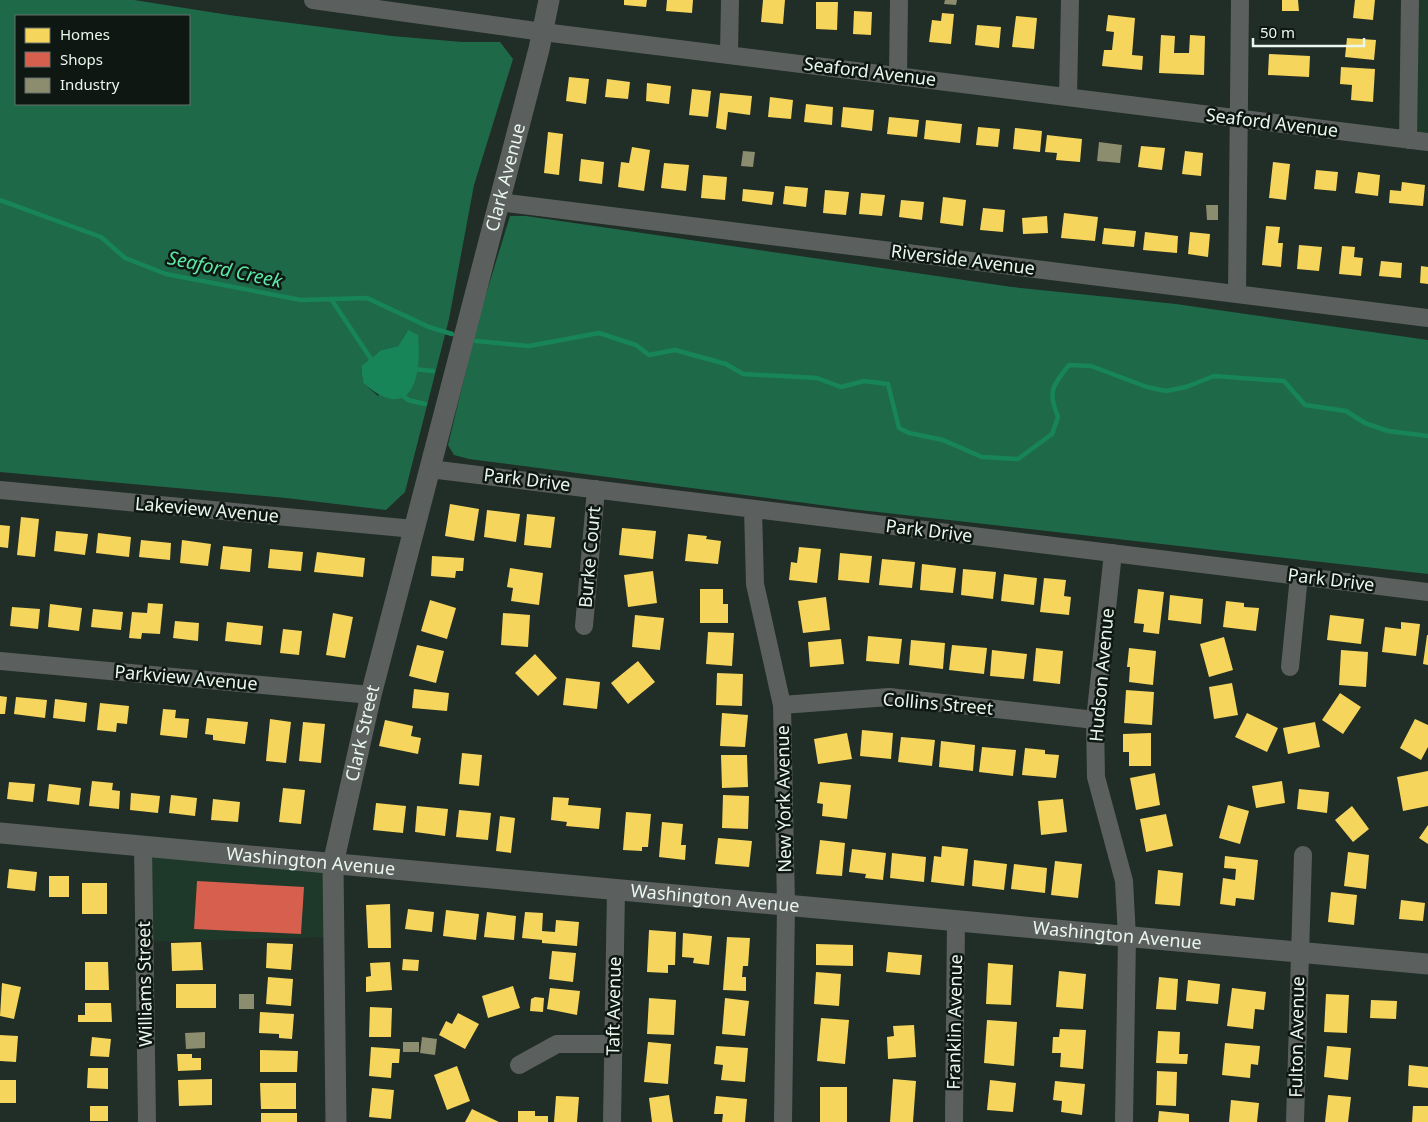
<svg xmlns="http://www.w3.org/2000/svg" width="1428" height="1122" font-family="'Noto Sans',sans-serif">
  <style>
    .built { fill: #1e382a }
    .forest { fill: #1e6a48; fill-rule: evenodd }
    .water { fill: #178558 }
    .homes { fill: #f6d55c }
    .shops { fill: #d6604d }
    .industry { fill: #8c8c6e }
    .lines { fill: none; stroke-linecap: round; stroke-linejoin: round }
    .stream { stroke: #178558; stroke-width: 4.5 }
    .minor { stroke: #5b605e; stroke-width: 18 }
    .tertiary { stroke: #5b605e; stroke-width: 21 }
    .labels { text-anchor: middle; stroke-width: 5; stroke-linejoin: round; paint-order: stroke }
    .street-label { font-size: 18px; fill: #e9f7ee; stroke: #0e1712 }
    .water-label { font-size: 19px; font-style: italic; fill: #5ce9a5; stroke: #0e1712 }
  </style>
  <rect width="100%" height="100%" fill="#212d27"/>
  <!-- built -->
  <path class="built" d="M1418,0H1428V141L1414,140Z
    M147,849L329,867L331,937L148,942Z"/>
  <!-- forest -->
  <path class="forest" d="M0,0H134L229,15L392,36L462,42H500L513,59L474,185L449,319L405,492L386,510L286,498L0,472ZM16,16H189V104H16ZM408,330L378,396L363,383L361,366L381,350L398,346Z
    M510,216H526L1012,287L1176,304L1428,340V574L851,509L469,459L454,455L448,445L479,317Z"/>
  <!-- water -->
  <path class="water" d="M408,330L418,335C422,377 412,425 363,383L361,366L381,350L398,346Z"/>
  <!-- homes -->
  <path class="homes" d="M624,0H647L646,7L624,5Z
    M667,0H693L692,13L666,11Z
    M763,0H785L783,24L761,22Z
    M1282,0H1298L1299,11H1282Z
    M1355,0H1375L1373,20L1353,18Z
    M816,2H838L837,30L816,29Z
    M854,11L872,12L871,35L853,34Z
    M942,13L954,14L951,44L929,42L932,20L941,21Z
    M1108,15L1135,18L1132,55L1143,56L1142,70L1102,66L1104,50H1112L1114,32L1106,31Z
    M1016,16L1037,18L1034,49L1012,47Z
    M977,25L1001,27L999,48L975,45Z
    M1161,35L1175,36L1174,53H1189L1190,35L1205,36L1204,75L1159,73Z
    M1347,38L1376,40L1374,60L1345,57Z
    M1269,54L1310,56L1309,77L1268,75Z
    M1341,67L1375,69L1373,102L1351,100L1352,85L1340,84Z
    M569,77L589,79L586,104L566,101Z
    M607,79L630,82L628,99L605,97Z
    M647,83L671,86L669,104L646,101Z
    M692,89L711,91L708,117L689,115Z
    M720,93L752,96L750,115L728,112L726,130L716,128Z
    M770,97L793,100L791,119L768,117Z
    M806,104L833,107L832,125L804,122Z
    M843,107L874,110L872,131L841,127Z
    M889,117L919,120L917,137L887,134Z
    M926,120L962,124L960,143L924,139Z
    M978,127L1000,129L998,147L976,145Z
    M1015,128L1042,131L1040,152L1013,149Z
    M548,132L563,134L559,175L544,173Z
    M1047,135L1082,139L1080,162L1056,160L1057,153L1045,152Z
    M1141,146L1165,148L1162,170L1138,167Z
    M632,147L650,150L644,191L618,187L621,162L629,163Z
    M1185,151L1203,153L1201,176L1182,174Z
    M581,159L604,162L602,184L579,181Z
    M1273,162L1290,164L1286,200L1269,198Z
    M664,163L689,165L686,191L661,188Z
    M1316,170L1338,172L1336,191L1314,189Z
    M1358,172L1380,175L1378,196L1355,193Z
    M703,175L727,177L725,200L701,198Z
    M1402,182L1425,185L1423,206L1389,203L1390,190L1401,191Z
    M785,186L808,188L806,207L783,204Z
    M743,189L774,192L772,205L742,201Z
    M825,190L849,192L846,215L823,213Z
    M861,193L885,195L882,216L859,214Z
    M943,197L966,200L963,226L940,223Z
    M901,200L924,202L922,220L899,217Z
    M983,208L1005,210L1003,232L980,230Z
    M1064,213L1098,217L1095,241L1061,238Z
    M1047,216L1048,233L1023,234L1022,218Z
    M1266,226L1280,227L1278,243H1283L1281,267L1262,265Z
    M1104,228L1136,231L1134,247L1102,244Z
    M1145,232L1178,236L1177,253L1143,250Z
    M1190,232L1210,234L1208,257L1188,254Z
    M1299,245L1322,247L1319,271L1297,269Z
    M1342,246L1355,247L1354,257L1363,258L1361,276L1339,274Z
    M1381,261L1402,263L1401,278L1379,276Z
    M1421,266L1428,267V284L1420,283Z
    M450,504L479,509L474,541L445,536Z
    M487,510L520,514L516,542L484,537Z
    M527,514L555,517L551,548L524,545Z
    M21,517L39,519L35,557L17,555Z
    M0,525L10,526L8,548L0,547Z
    M622,528L656,531L653,559L619,555Z
    M56,531L88,534L85,555L54,551Z
    M98,533L131,537L129,557L96,553Z
    M688,534L707,536L706,539L721,541L718,564L685,561Z
    M141,540L171,543L170,560L139,557Z
    M182,540L211,544L208,566L180,563Z
    M223,546L252,549L250,572L220,569Z
    M799,547L821,549L817,583L789,580L791,562L797,563Z
    M270,549L303,552L301,571L268,568Z
    M317,552L365,558L363,577L314,572Z
    M840,553L872,556L869,583L838,580Z
    M432,556L464,558L463,571H456L455,578L431,576Z
    M882,559L915,562L912,588L879,585Z
    M922,564L956,568L953,593L920,590Z
    M510,568L543,573L539,605L511,601L513,588L507,587Z
    M963,569L996,572L993,599L961,595Z
    M653,571L657,603L628,607L624,575Z
    M1004,574L1037,578L1034,605L1001,601Z
    M1044,578L1066,580L1064,596L1071,597L1069,615L1040,612Z
    M700,589H723V604H728V623H700Z
    M1138,589L1164,592L1159,634L1143,632L1144,624L1134,623Z
    M1170,595L1203,599L1201,624L1168,620Z
    M826,597L830,630L803,633L798,601Z
    M430,600L456,608L447,639L421,631Z
    M1226,601L1244,603V607L1259,608L1256,631L1223,627Z
    M148,603L163,604L160,634L142,633L141,639L129,638L132,612L147,613Z
    M50,604L82,608L79,631L48,627Z
    M12,607L40,609L38,629L10,626Z
    M93,609L123,612L121,630L91,627Z
    M333,613L353,617L345,658L326,655Z
    M503,613L530,615L528,647L501,645Z
    M635,615L664,618L660,650L632,647Z
    M1330,615L1364,619L1361,644L1327,640Z
    M175,621L199,623L198,641L173,638Z
    M227,622L263,626L261,645L225,641Z
    M1401,622L1420,624L1416,656L1382,652L1385,627L1401,629Z
    M283,629L302,631L299,655L280,653Z
    M708,632L734,633L732,666L706,664Z
    M1427,635H1428V665L1423,664Z
    M868,636L902,639L899,664L866,661Z
    M1224,637L1233,670L1209,677L1200,644Z
    M841,639L844,664L810,667L808,642Z
    M911,640L945,643L943,669L909,665Z
    M417,645L444,651L436,683L409,676Z
    M952,645L987,648L984,674L949,670Z
    M1036,648L1063,651L1060,684L1033,681Z
    M1129,648L1156,651L1153,685L1129,682L1130,667H1127Z
    M992,650L1027,654L1024,679L990,676Z
    M1341,650L1368,652L1366,687L1339,685Z
    M535,654L557,678L538,696L515,673Z
    M638,661L655,682L628,704L611,683Z
    M717,673L743,674L742,706L716,705Z
    M566,678L600,682L597,709L563,705Z
    M1232,683L1238,715L1214,719L1209,687Z
    M414,689L449,693L447,711L412,708Z
    M1126,690L1154,692L1152,725L1124,723Z
    M1340,693L1361,707L1343,734L1322,720Z
    M0,696L7,697L5,714H0Z
    M16,697L47,700L45,718L14,714Z
    M55,699L87,703L85,722L53,718Z
    M100,703L129,706L127,724L117,723L116,732L97,730Z
    M163,709L176,710L175,718L189,719L187,738L160,735Z
    M722,713L748,715L745,747L720,746Z
    M1247,713L1278,728L1267,752L1235,737Z
    M207,718L248,722L245,744L213,740V735L205,734Z
    M270,719L291,722L286,763L266,761Z
    M1415,719L1428,725V747L1421,760L1400,748Z
    M385,720L413,726L411,736L421,738L418,754L379,746Z
    M303,722L325,724L321,763L299,761Z
    M1315,722L1320,747L1288,754L1283,728Z
    M862,730L893,733L891,759L860,756Z
    M847,733L852,759L818,764L814,739Z
    M1151,733V766H1129V752H1123V734Z
    M901,737L935,740L932,766L898,762Z
    M941,741L975,745L973,771L939,767Z
    M982,747L1016,750L1013,776L979,772Z
    M1025,748L1045,750V754L1059,755L1056,778L1022,775Z
    M462,753L482,755L479,786L459,784Z
    M721,755H747L748,787L722,788Z
    M1428,771V806L1403,811L1397,777Z
    M1155,773L1160,805L1136,810L1130,778Z
    M92,781L113,783L112,790L120,791L119,809L89,806Z
    M1282,781L1285,803L1256,808L1252,786Z
    M9,782L35,784L33,802L7,799Z
    M820,782L851,785L847,819L822,816L823,804L817,803Z
    M49,784L81,788L79,805L47,801Z
    M283,788L305,790L301,824L279,822Z
    M1299,789L1329,792L1327,813L1297,809Z
    M131,793L160,796L158,813L130,810Z
    M171,795L197,798L195,816L169,813Z
    M723,795L749,796L748,829L722,828Z
    M553,797L569,798L568,805L601,808L599,829L566,826L567,822L551,820Z
    M213,799L240,802L238,822L211,820Z
    M1063,799L1067,832L1041,835L1038,801Z
    M376,803L406,806L403,833L373,830Z
    M1228,805L1249,811L1240,844L1219,838Z
    M417,806L448,809L445,836L415,832Z
    M1352,806L1369,829L1353,842L1335,820Z
    M459,810L491,813L488,840L456,837Z
    M626,812L651,814L648,847H642V851L623,850Z
    M1166,814L1173,846L1146,852L1140,819Z
    M500,816L515,818L511,853L496,851Z
    M662,822L683,824L681,845H686L685,860L659,857Z
    M1428,825V844L1419,838Z
    M718,838L752,841L749,867L715,864Z
    M820,840L845,843L842,876L816,874Z
    M942,846L968,849L964,886L931,882L934,856L941,857Z
    M852,849L886,853L883,880L865,878L866,874L849,872Z
    M1348,852L1369,855L1366,889L1344,886Z
    M892,853L926,857L924,882L890,878Z
    M1225,856L1258,860L1254,900L1236,898L1235,906L1220,904L1223,878L1235,880L1236,869L1224,868Z
    M974,860L1007,864L1004,890L972,886Z
    M1055,861L1082,864L1078,898L1051,895Z
    M1014,864L1047,868L1045,893L1011,889Z
    M9,869L37,872L35,891L7,888Z
    M1158,870L1183,873L1180,906L1155,904Z
    M49,876H69V897H49Z
    M82,883H107V914H82Z
    M1331,892L1357,895L1354,925L1328,922Z
    M1401,900L1425,903L1423,921L1399,919Z
    M390,904L391,948H368L366,905Z
    M408,909L434,912L432,932L405,929Z
    M446,910L479,914L476,940L443,936Z
    M487,912L516,916L514,940L484,937Z
    M525,912L543,913L542,931L555,932L556,920L579,922L577,946L542,943V940L522,938Z
    M649,930L676,932L675,965H668V973L647,972Z
    M683,933L712,936L709,965L693,963L694,958L682,957Z
    M727,937L750,938L748,966H743L742,977H746V991L723,990Z
    M201,942L203,970L172,971L171,943Z
    M267,943L293,944L291,970L266,968Z
    M816,944L853,945V966L816,965Z
    M552,951L576,953L573,982L549,979Z
    M888,952L922,955L920,975L886,972Z
    M403,959L419,960L418,971L402,970Z
    M85,962H108L109,990H85Z
    M390,962L392,990L366,992V977L371,976L370,963Z
    M988,963L1013,965L1011,1005L986,1004Z
    M1059,971L1086,974L1083,1009L1056,1007Z
    M816,972L841,974L839,1006L814,1004Z
    M268,977L293,979L291,1006L266,1004Z
    M1159,977L1178,979L1176,1010L1156,1009Z
    M1188,980L1220,984L1218,1004L1186,1001Z
    M2,983L21,987L14,1019L0,1016Z
    M176,984H216V1008H176Z
    M513,986L520,1008L488,1018L482,996Z
    M550,988L580,991L577,1015L547,1009Z
    M1232,988L1266,992L1264,1010L1255,1009L1253,1029L1227,1026Z
    M1326,994L1349,995L1347,1033L1324,1032Z
    M535,997L544,998L543,1012L530,1011L531,999Z
    M649,998L676,1000L674,1035L647,1034Z
    M725,998L749,1001L745,1036L722,1034Z
    M1371,1000L1397,1001L1396,1019L1370,1018Z
    M85,1003H111L112,1022H78V1015H85Z
    M370,1007L392,1008L391,1037H369Z
    M260,1012L294,1014L292,1039L279,1038V1034L259,1033Z
    M458,1013L479,1024L465,1049L439,1035L446,1021L452,1024Z
    M821,1018L849,1020L845,1064L817,1061Z
    M987,1020L1017,1022L1014,1066L984,1063Z
    M914,1025L916,1057L888,1059L887,1037L894,1036L893,1026Z
    M1060,1029L1086,1030L1083,1069L1060,1067L1061,1053H1052L1053,1037H1059Z
    M1158,1031L1180,1032L1179,1054H1188L1187,1064L1156,1063Z
    M0,1035L18,1036L16,1062L0,1061Z
    M92,1037L111,1039L109,1057L90,1056Z
    M648,1042L671,1044L668,1084L644,1082Z
    M1225,1043L1260,1046L1258,1065L1251,1064L1250,1078L1222,1075Z
    M716,1046L748,1048L745,1082L721,1080L723,1065L714,1064Z
    M1327,1046L1351,1048L1348,1080L1324,1077Z
    M371,1047L400,1049L399,1063H392L391,1078L369,1076Z
    M260,1050L298,1051L297,1072H260Z
    M177,1054H192V1058H201V1070L178,1071Z
    M1409,1065L1428,1067V1088L1408,1086Z
    M457,1066L470,1101L447,1110L434,1075Z
    M88,1068H108V1089L87,1088Z
    M1157,1071L1177,1072L1176,1106L1156,1105Z
    M212,1079V1105L179,1106L178,1080Z
    M893,1079L916,1081L913,1122H890Z
    M0,1080H16V1103H0Z
    M990,1080L1016,1083L1013,1112L987,1110Z
    M1055,1081L1085,1084L1082,1115L1061,1112L1062,1101L1053,1100Z
    M260,1083H296V1109H261Z
    M820,1087H847V1122H820Z
    M372,1088L394,1090L391,1119L369,1117Z
    M669,1095L673,1122H652L649,1098Z
    M1328,1095L1351,1097L1348,1122H1325Z
    M556,1096L579,1097L577,1122H554Z
    M716,1096L747,1099L745,1122H722L723,1114H714Z
    M1231,1100L1259,1103L1257,1122H1229Z
    M90,1106H108V1121H90Z
    M1413,1106H1428V1122H1412Z
    M472,1109L499,1122H465Z
    M518,1111H535V1116H548V1122H518Z
    M1159,1111L1189,1114V1122H1158Z
    M261,1113H297V1122H261Z"/>
  <!-- shops -->
  <path class="shops" d="M197,881L304,887L301,934L194,929Z"/>
  <!-- industry -->
  <path class="industry" d="M945,0H957L956,5L944,4Z
    M1099,142L1122,145L1120,163L1097,161Z
    M743,151L755,152L753,167L741,166Z
    M1206,205H1218V220H1207Z
    M239,994H254V1009H239Z
    M205,1032V1048L186,1049L185,1033Z
    M422,1037L437,1039L435,1055L420,1053Z
    M403,1042H419V1052H403Z"/>
  <g class="lines">
    <!-- stream -->
    <path class="stream" d="M0,200L101,237L125,258L166,274L301,300L367,298L429,327L452,334
      M331,299L373,362
      M476,341L529,346L599,333L636,345L649,355L675,350L726,364L743,374L817,378L841,387L864,381L888,384L899,428L909,433L943,440L982,457L1018,459L1052,434L1058,417C1047,390 1053,386 1069,365L1091,366L1147,387L1166,391L1186,387L1214,376L1284,381L1305,405L1346,411L1365,423L1388,431L1428,436
      M413,369L433,371
      M401,394L408,400L425,404"/>
    <!-- minor -->
    <path class="minor" d="M313,0L543,32L1428,142
      M729,54L730,0
      M898,76L899,0
      M1068,97L1070,0
      M1408,140L1410,0
      M499,202L1428,318
      M1237,294L1240,0
      M430,469L1428,592
      M0,490L414,529
      M753,509L755,584L782,705L786,905L783,1122
      M1113,553L1095,720L1096,777L1124,881L1127,937L1124,1122
      M584,626L596,489
      M0,661L371,695
      M1290,667L1299,576
      M782,705L889,697L1095,720
      M143,846L147,1122
      M519,1065L557,1044H614
      M612,1122L616,890
      M954,1122L956,921
      M1295,1122L1303,855"/>
    <!-- tertiary -->
    <g class="tertiary">
      <path id="s1" d="M0,833L1428,964"/>
      <path id="s2" d="M336,1122L333,864L371,695L539,49L549,0"/>
    </g>
  </g>
  <g class="labels">
    <!-- street labels -->
    <g class="street-label">
      <text transform="translate(870 72) rotate(7)" y="6">Seaford Avenue</text>
      <text transform="translate(1272 123) rotate(7)" y="6">Seaford Avenue</text>
      <text dy="6" stroke="none"><textPath href="#s2" startOffset="966">Clark Avenue</textPath></text>
      <text transform="translate(963 260) rotate(7)" y="6">Riverside Avenue</text>
      <text transform="translate(527 480) rotate(7)" y="6">Park Drive</text>
      <text transform="translate(207 510) rotate(5)" y="6">Lakeview Avenue</text>
      <text transform="translate(929 531) rotate(7)" y="6">Park Drive</text>
      <text transform="translate(590 557) rotate(-85)" y="6">Burke Court</text>
      <text transform="translate(1331 580) rotate(7)" y="6">Park Drive</text>
      <text transform="translate(1102 675) rotate(-85)" y="6">Hudson Avenue</text>
      <text transform="translate(186 678) rotate(5)" y="6">Parkview Avenue</text>
      <text transform="translate(938 704) rotate(5)" y="6">Collins Street</text>
      <text dy="6" stroke="none"><textPath href="#s2" startOffset="392">Clark Street</textPath></text>
      <text transform="translate(784 799) rotate(-91)" y="6">New York Avenue</text>
      <text dy="6" stroke="none"><textPath href="#s1" startOffset="312">Washington Avenue</textPath></text>
      <text dy="6" stroke="none"><textPath href="#s1" startOffset="718">Washington Avenue</textPath></text>
      <text dy="6" stroke="none"><textPath href="#s1" startOffset="1122">Washington Avenue</textPath></text>
      <text transform="translate(145 984) rotate(-91)" y="6">Williams Street</text>
      <text transform="translate(614 1006) rotate(-89)" y="6">Taft Avenue</text>
      <text transform="translate(955 1022) rotate(-89)" y="6">Franklin Avenue</text>
      <text transform="translate(1297 1037) rotate(-89)" y="6">Fulton Avenue</text>
    </g>
    <!-- water labels -->
    <g class="water-label">
      <text transform="translate(225 269) rotate(12)" y="7">Seaford Creek</text>
    </g>
  </g>
  <!-- legend -->
  <rect x="15" y="15" width="175" height="90" fill="#0e1712" stroke="#66716a"/>
  <rect x="25" y="28" width="25" height="15" fill="#f6d55c" stroke="#66716a"/>
  <text x="60" y="40" font-size="15" fill="#e9f7ee">Homes</text>
  <rect x="25" y="52" width="25" height="15" fill="#d6604d" stroke="#66716a"/>
  <text x="60" y="65" font-size="15" fill="#e9f7ee">Shops</text>
  <rect x="25" y="78" width="25" height="15" fill="#8c8c6e" stroke="#66716a"/>
  <text x="60" y="90" font-size="15" fill="#e9f7ee">Industry</text>
  <!-- scale -->
  <path d="M1253 38v8h111v-8" fill="none" stroke="#e9f7ee" stroke-width="2.5"/>
  <text x="1260" y="38" font-size="15" fill="#e9f7ee" stroke="#0e1712" stroke-width="4" paint-order="stroke">50 m</text>
</svg>
